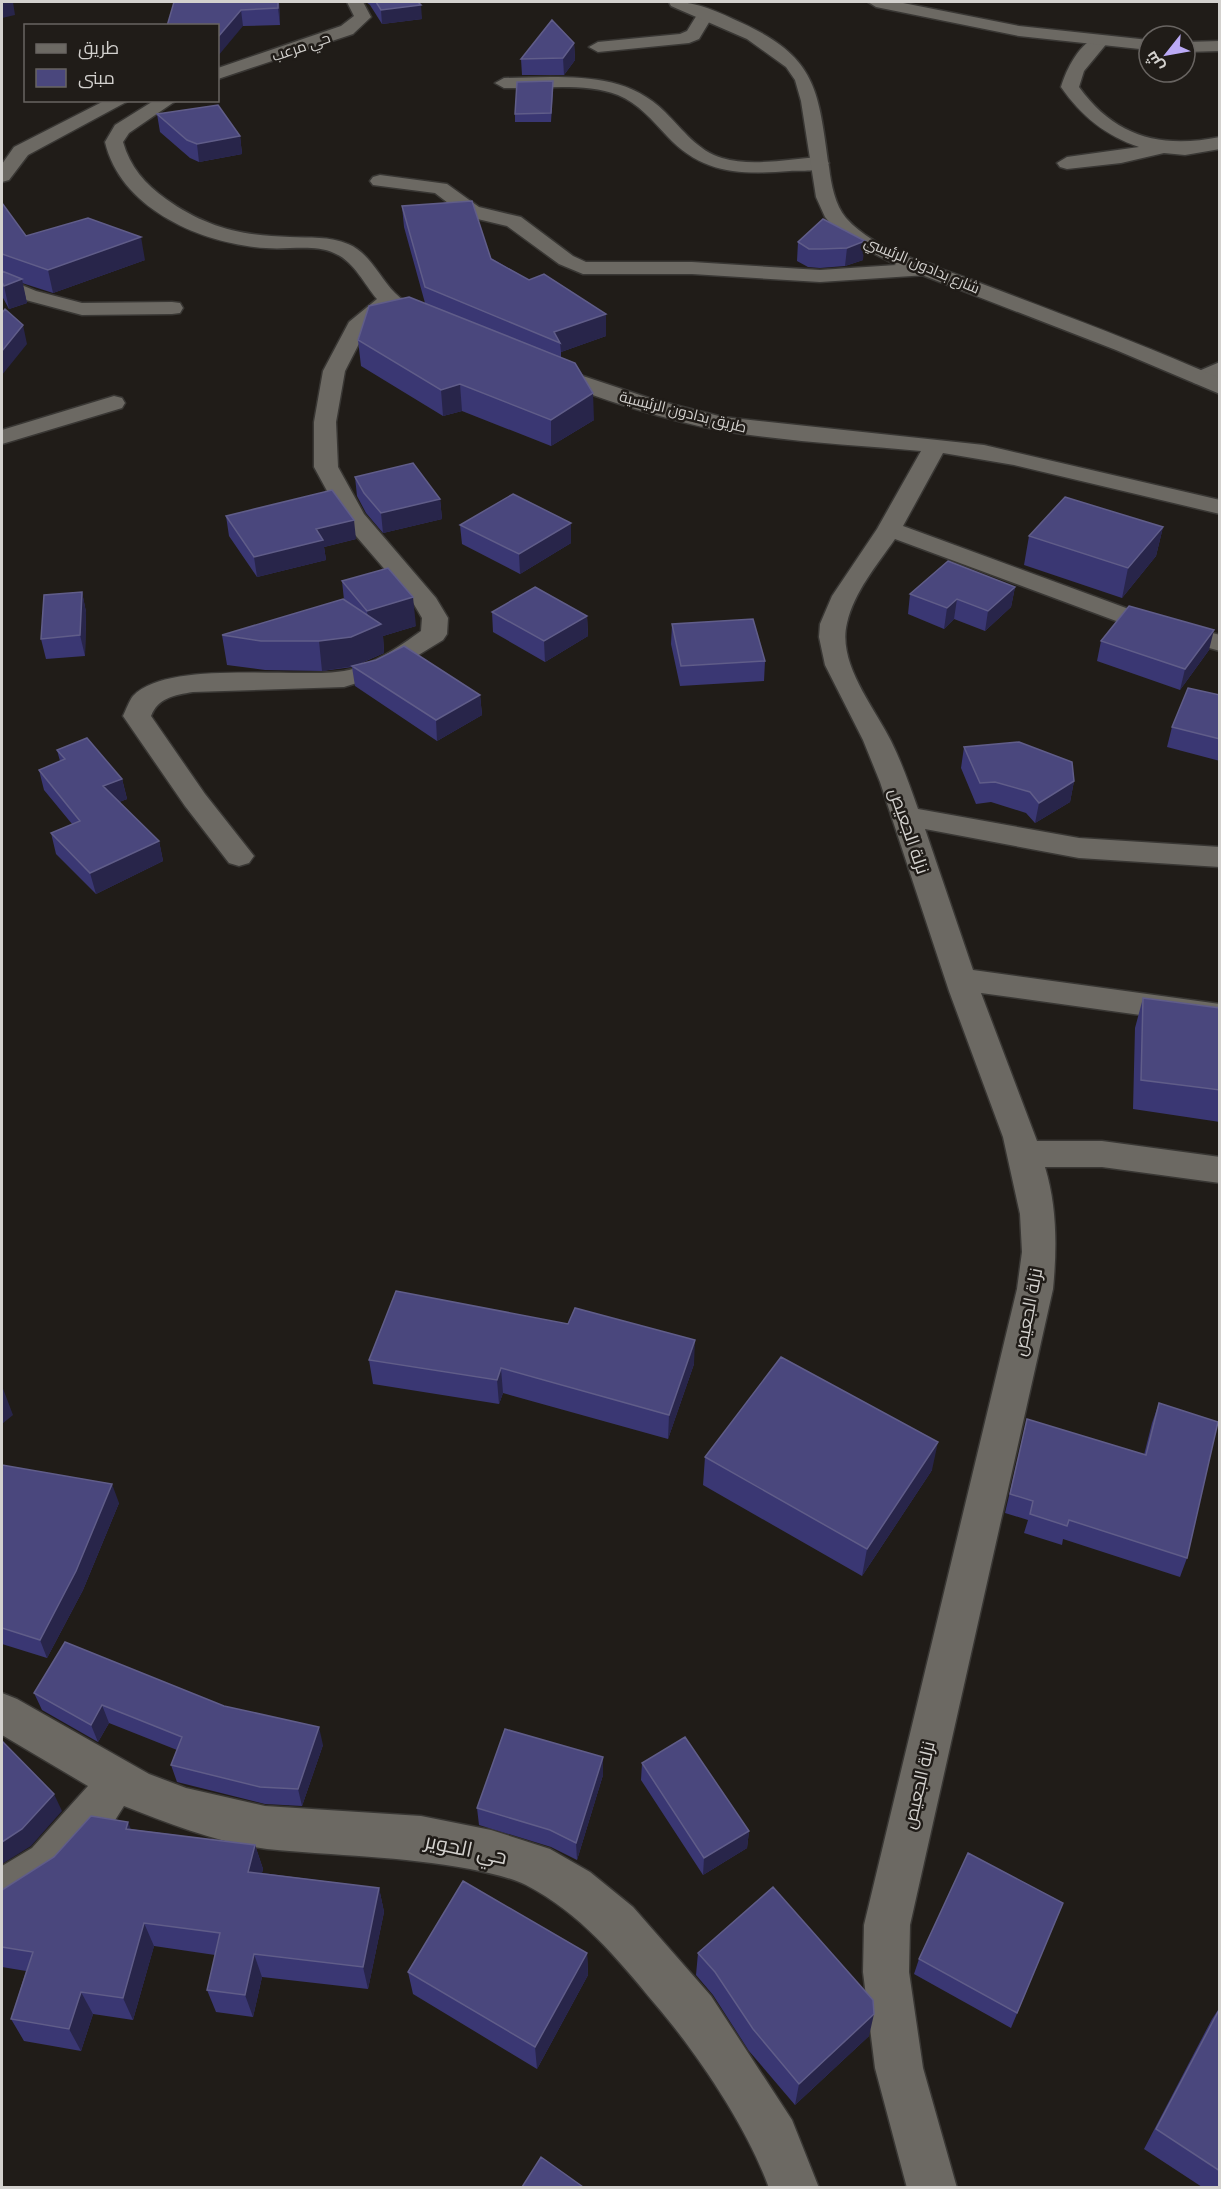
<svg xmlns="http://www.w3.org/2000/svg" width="1221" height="2189" font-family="'Golos Text',Cairo,sans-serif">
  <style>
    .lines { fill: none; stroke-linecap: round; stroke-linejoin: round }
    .street-casing { stroke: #393734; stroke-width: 3 }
    .secondary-casing { stroke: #393734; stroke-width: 3 }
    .street { fill: #6c6963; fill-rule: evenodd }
    .secondary { fill: #6c6963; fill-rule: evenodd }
    .wall { fill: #3a3773 }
    .shaded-wall { fill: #28254a }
    .building { fill: #4a477d; stroke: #605d89; stroke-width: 1.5 }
    .labels { text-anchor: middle; stroke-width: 5; stroke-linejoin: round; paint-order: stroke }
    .far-street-label { font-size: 15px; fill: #d3d1ce; stroke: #201c18 }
    .street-label { font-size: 18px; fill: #d3d1ce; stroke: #201c18 }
    .near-street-label { font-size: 21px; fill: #d3d1ce; stroke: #201c18 }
  </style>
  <rect width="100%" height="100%" fill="#201c18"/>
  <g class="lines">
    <!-- street casing -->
    <g class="street-casing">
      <path id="street" d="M347,2H363L371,17L353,34L218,79V68L341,26L354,16Z
        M706,9L714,14L699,39L689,43L598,52L589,47L598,42L680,34L687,31L700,10Z
        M1099,37L1108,42L1084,71L1079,87C1115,137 1161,149 1220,137V149L1185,155L1164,153L1121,163L1067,169L1060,167L1057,163L1067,157L1139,147C1106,136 1081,116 1061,87C1066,70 1080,41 1099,37Z
        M550,77C593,77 633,80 665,112C683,130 698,151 722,158C752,167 788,159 819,157L829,163C822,173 800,170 790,171C741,175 702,174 667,136C653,121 638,103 618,95C584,82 540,89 504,88L495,83L504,78Z
        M106,100H130L28,155L9,180L2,182V164L14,147Z
        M155,100H177L129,133L123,142C130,167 145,184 166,199C205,227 242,236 290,237C309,238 330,236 348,244C370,253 379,277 395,293C407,305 423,311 439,317L442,322L439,327H423L390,310L366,330L345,371L336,422L338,467L364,514L436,598L448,618L447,634L443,640L389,673L344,687L193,692C174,695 158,698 151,716L205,794L254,856L249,863L239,866L229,863L185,806L123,716C126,710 129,701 133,696C168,659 296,679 344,671C372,666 399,647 421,631L422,618L412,601L344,522L314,467V422L323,371L349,322L377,299C364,284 354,261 334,253C315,244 287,250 266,248C203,244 121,210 105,142L115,125Z
        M380,175L447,184L479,207L521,217L573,256L586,262H692L820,270L927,263L934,265L937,269L934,273L927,275L820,282L692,274H583L559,264L507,226L465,216L435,193L373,185L370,181L373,177Z
        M2,277L36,291L82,303L172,302L180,303L183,308L180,313L172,314L82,315L22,299L2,290Z
        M1220,362V378L1202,385L1194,383L1191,378L1194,373Z
        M547,364L655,400L723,417L984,445L1220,500V514L1014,465L943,453L903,526L1145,615L1220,635V651L1127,625L895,539C877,565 854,592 847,623C837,663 874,707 891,741C902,763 910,786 918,809L1079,838L1220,847V867L1079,858L925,829L973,970L1220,1004V1026L981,993L1037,1141H1102L1220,1157V1183L1102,1167H1045C1057,1207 1057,1247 1053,1289L910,1925L909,1972L923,2068L957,2188H907L875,2068L863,1972L864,1925L1017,1289L1022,1252L1020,1214L1003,1137L949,991L880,782L863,740L825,665L819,637L820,624L832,596L877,529L921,451C855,445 789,442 724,431C661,420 600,398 539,376L536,371L539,366Z
        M114,396L122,398L125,403L122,408L2,444V430Z
        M2,1693L17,1699L149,1774L186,1788L265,1806L421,1816L491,1830L550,1849L590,1872L633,1907L711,1996L792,2120L819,2188H769C747,2127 697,2053 655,2004C617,1958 580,1913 526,1885C510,1877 488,1873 470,1869C401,1856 336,1856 267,1849C218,1843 170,1824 124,1806L110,1828L64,1880L25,1902L18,1911L2,1917V1866L32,1848L88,1786L2,1735Z"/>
    </g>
    <!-- secondary casing -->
    <g class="secondary-casing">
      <path id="secondary" d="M669,2C694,0 718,12 742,23C818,58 818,91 829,167C831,184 835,205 846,218C876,252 931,264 972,280C1047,309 1122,336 1196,368L1220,378V394L1116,350L896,265L842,237L825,217L816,197L801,101L795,80L786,67L747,39L671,6Z
        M868,2H898L1019,26L1149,40V50L1019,36L876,7Z
        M1220,41V51L1185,52V42Z"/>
    </g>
    <!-- street -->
    <use href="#street" class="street"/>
    <!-- secondary -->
    <use href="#secondary" class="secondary"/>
  </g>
  <!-- wall -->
  <path class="wall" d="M174,2H279L280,25L243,26Z
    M366,2H418L422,19L382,24L370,5Z
    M574,43L575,60L564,75H522L521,59Z
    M553,89L551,122H515V114Z
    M157,114L240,136L242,154L199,162L190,158L160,132Z
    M2,203L26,236L145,260L53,293L22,283L27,303L9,309L2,296Z
    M402,206L529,280L606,314V336L561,352V358L594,420L551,446L462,411L443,416L361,366L358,340L425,303L404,227Z
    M823,219L863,260L845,266L820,268L808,267L797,261L798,242Z
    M355,477L440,499L442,519L383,533L366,513L357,496Z
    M226,516L356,539L324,547L326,560L257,577L229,536Z
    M571,523V543L520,574L462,544L460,525Z
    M1163,527L1156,556L1122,598L1024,565L1029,536Z
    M342,581L416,626L383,636L384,653L357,665L480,695L482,715L437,741L355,686L352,667L322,671L265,670L227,665L222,635L344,600Z
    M1015,587L1011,607L985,631L954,619L944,629L908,614L910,594Z
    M82,592L86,612L85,656L46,659L41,639Z
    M492,612L587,616L588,636L545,662L493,632Z
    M672,624L765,661L764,681L680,686L671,644Z
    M1101,641L1209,650L1180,690L1097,661Z
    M1220,695V761L1167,747L1172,727Z
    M964,747L1074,781L1070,802L1035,823L1026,813L991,802L976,804L961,768Z
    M57,750L122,779L127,799L119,802L159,841L163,861L96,894L56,854L51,833L72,824L44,790L39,770L60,761Z
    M1143,998L1220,1008V1122L1133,1109L1135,1028Z
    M369,1360L694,1364L668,1439L503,1393L499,1404L373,1384Z
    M1159,1403L1187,1558L1180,1577L1063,1539L1062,1545L1024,1533L1028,1520L1005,1513L1027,1419L1144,1455L1152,1423Z
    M705,1457L932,1470L862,1576L703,1485Z
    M2,1465L119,1503L83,1590L47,1658L2,1644Z
    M34,1693L323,1745L302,1806L265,1804L177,1782L171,1765L177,1750L109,1723L98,1742L42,1710Z
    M642,1763L749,1831L747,1848L703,1875L641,1780Z
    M603,1775L577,1860L551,1847L479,1825L477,1808Z
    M130,1829L255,1845L263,1869L262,1873L379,1888L384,1912L368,1989L262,1977L253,2017L216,2012L207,1990L215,1955L154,1946L133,2020L93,2014L81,2051L24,2041L11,2019L26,1971L2,1967V1890Z
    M1063,1903L1011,2028L914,1974L919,1959Z
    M587,1953L588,1975L537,2069L413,1994L408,1972Z
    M698,1953L869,2036L795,2105L749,2051L713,1995L696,1975Z
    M1220,2007V2187H1202L1144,2149L1212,2019Z"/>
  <!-- shaded-wall -->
  <path class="shaded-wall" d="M2,2H13L15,15L2,18Z
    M278,2H279L280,25L278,8Z
    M421,5L422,19L382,24L381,10Z
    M241,10L243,26L218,56V37Z
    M574,43L575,60L564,75L563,58Z
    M240,136L242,154L199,162L197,144Z
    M141,237L145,260L53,293L48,270Z
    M865,241L863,260L845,266L847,248Z
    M22,279L27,303L9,309L4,286Z
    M606,314V336L561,352L560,343L554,332Z
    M23,325L27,344L2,375V351Z
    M460,384L462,411L443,416L441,390Z
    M593,393L594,420L551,446V420Z
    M440,499L442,519L383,533L381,513Z
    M354,520L356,539L324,547L326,560L257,577L254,557L316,529Z
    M571,523V543L520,574L519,554Z
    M1163,527L1156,556L1122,598L1128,568Z
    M1015,587L1011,607L985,631L988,611Z
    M82,592L86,612L85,656L80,635Z
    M413,597L416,626L383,636L384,653L354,666L322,671L319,641L369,629L367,611Z
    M957,599L954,619L944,629L947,608Z
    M587,616L588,636L545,662L544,641Z
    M1214,630L1209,650L1180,690L1185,669Z
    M480,695L482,715L437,741L436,720Z
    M122,779L127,799L107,807L103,786Z
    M1074,781L1070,802L1035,823L1039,803Z
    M159,841L163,861L96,894L90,873Z
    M695,1340L694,1364L668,1439L669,1415Z
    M501,1368L503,1393L499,1404L497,1380Z
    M2,1386L13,1415L2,1424Z
    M938,1442L932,1470L862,1576L867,1549Z
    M112,1484L119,1503L83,1590L47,1658L40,1640Z
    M102,1705L109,1723L98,1742L91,1725Z
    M319,1727L323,1745L302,1806L298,1789Z
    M603,1757V1775L577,1860L576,1843Z
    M54,1794L62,1811L31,1846L2,1864V1842Z
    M128,1822L138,1847L126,1829Z
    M749,1831L747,1848L703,1875L704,1858Z
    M255,1845L263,1869L256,1896L248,1872Z
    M379,1888L384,1912L368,1989L363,1967Z
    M144,1923L154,1946L133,2020L123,1998Z
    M587,1953L588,1975L537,2069L535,2047Z
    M254,1954L262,1977L253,2017L245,1995Z
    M81,1992L93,2014L81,2051L69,2029Z
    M874,2014L869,2036L795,2105L799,2084Z"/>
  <!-- building -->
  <path class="building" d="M174,2H278V8L241,10L218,37V26H167Z
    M376,2H418L421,5L381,10Z
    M552,20L574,43L563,58L521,59Z
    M553,81L551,113L515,114L517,82Z
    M218,105L240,136L197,144L187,140L157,114Z
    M472,201L491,259L529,280L544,274L606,314L554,332L560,343L425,287L402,206Z
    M2,203L26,236L88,218L141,237L48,270L2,254Z
    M823,219L865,241L847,248L821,249H809L798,242Z
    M2,271L22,279L4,286L2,282Z
    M409,297L575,363L593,393L551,420L460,384L441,390L358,340L369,306Z
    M5,309L23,325L2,351V313Z
    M413,463L440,499L381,513L364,493L355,477Z
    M332,490L354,520L316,529L323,540L254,557L226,516Z
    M513,494L571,523L519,554L460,525Z
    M1065,497L1163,527L1128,568L1029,536Z
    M948,561L1015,587L988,611L957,599L947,608L910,594Z
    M388,568L413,597L367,611L342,581Z
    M535,587L587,616L544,641L492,612Z
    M82,592L80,635L41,639L44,595Z
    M343,599L381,624L351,637L319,641H261L222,635Z
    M1129,606L1214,630L1185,669L1101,641Z
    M753,619L765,661L681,666L672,624Z
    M404,646L480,695L436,720L352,666L376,660Z
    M1188,688L1220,695V739L1172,727Z
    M87,738L122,779L103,786L159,841L90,873L51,833L80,821L39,770L65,759L57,750Z
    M1019,742L1072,762L1074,781L1039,803L1030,792L995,782L980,783L964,747Z
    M1143,998L1220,1008V1090L1141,1080Z
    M396,1291L568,1324L575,1308L695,1340L669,1415L501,1368L497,1380L369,1360Z
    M781,1357L938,1442L867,1549L705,1457Z
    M1159,1403L1218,1422L1187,1558L1069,1520L1067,1526L1030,1514L1033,1501L1010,1494L1027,1419L1146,1455Z
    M2,1465L112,1484L76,1571L40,1640L2,1628Z
    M65,1642L224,1706L319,1727L298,1789L260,1787L171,1765L182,1737L102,1705L91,1725L34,1693Z
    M505,1729L603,1757L576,1843L550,1830L477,1808Z
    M685,1737L749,1831L704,1858L642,1763Z
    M2,1741L54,1794L22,1829L2,1842Z
    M91,1816L128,1822L126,1829L255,1845L248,1872L379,1888L363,1967L254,1954L245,1995L207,1990L220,1933L144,1923L123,1998L81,1992L69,2029L11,2019L33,1952L2,1947V1890L54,1857Z
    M968,1853L1063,1903L1017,2013L919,1959Z
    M463,1881L587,1953L535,2047L408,1972Z
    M773,1887L873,2000L874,2014L799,2084L753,2029L715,1972L698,1953Z
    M1220,2008V2171L1156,2129Z
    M541,2157L583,2187H522Z"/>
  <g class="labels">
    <!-- far-street labels -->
    <g class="far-street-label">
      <text transform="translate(301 47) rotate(-19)" y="5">حي مرعب</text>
      <text transform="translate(922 265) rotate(23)" y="5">شارع بدادون الرئيسي</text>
      <text transform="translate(683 412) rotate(14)" y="5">طريق بدادون الرئيسية</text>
    </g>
    <!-- street labels -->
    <g class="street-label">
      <text transform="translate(909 831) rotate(71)" y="6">نزلة الجعيص</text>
      <text transform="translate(1028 1312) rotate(-79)" y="6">نزلة الجعيص</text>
      <text transform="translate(919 1785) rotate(-77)" y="6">نزلة الجعيص</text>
    </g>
    <!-- near-street labels -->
    <g class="near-street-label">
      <text transform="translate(466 1849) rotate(12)" y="7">حي الحوير</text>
    </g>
  </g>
  <!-- border -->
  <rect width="1221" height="2189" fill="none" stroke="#d3d1ce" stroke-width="6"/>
  <!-- legend -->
  <rect x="24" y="24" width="195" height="78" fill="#201c18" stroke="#686461" stroke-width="1.5"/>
  <rect x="36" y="44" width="30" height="9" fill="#6c6963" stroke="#686461" stroke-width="1.5"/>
  <text x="78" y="54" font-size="18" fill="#d3d1ce">طريق</text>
  <rect x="36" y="69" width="30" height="18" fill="#4a477d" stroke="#686461" stroke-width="1.5"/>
  <text x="78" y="84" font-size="18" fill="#d3d1ce">مبنى</text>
  <!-- north arrow -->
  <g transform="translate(1167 54) rotate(239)"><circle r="28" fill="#201c18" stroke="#686461" stroke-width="1.5"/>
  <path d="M0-4.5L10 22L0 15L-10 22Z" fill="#bbaaf6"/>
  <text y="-9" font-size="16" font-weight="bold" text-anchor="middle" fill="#d3d1ce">ش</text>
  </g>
</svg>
